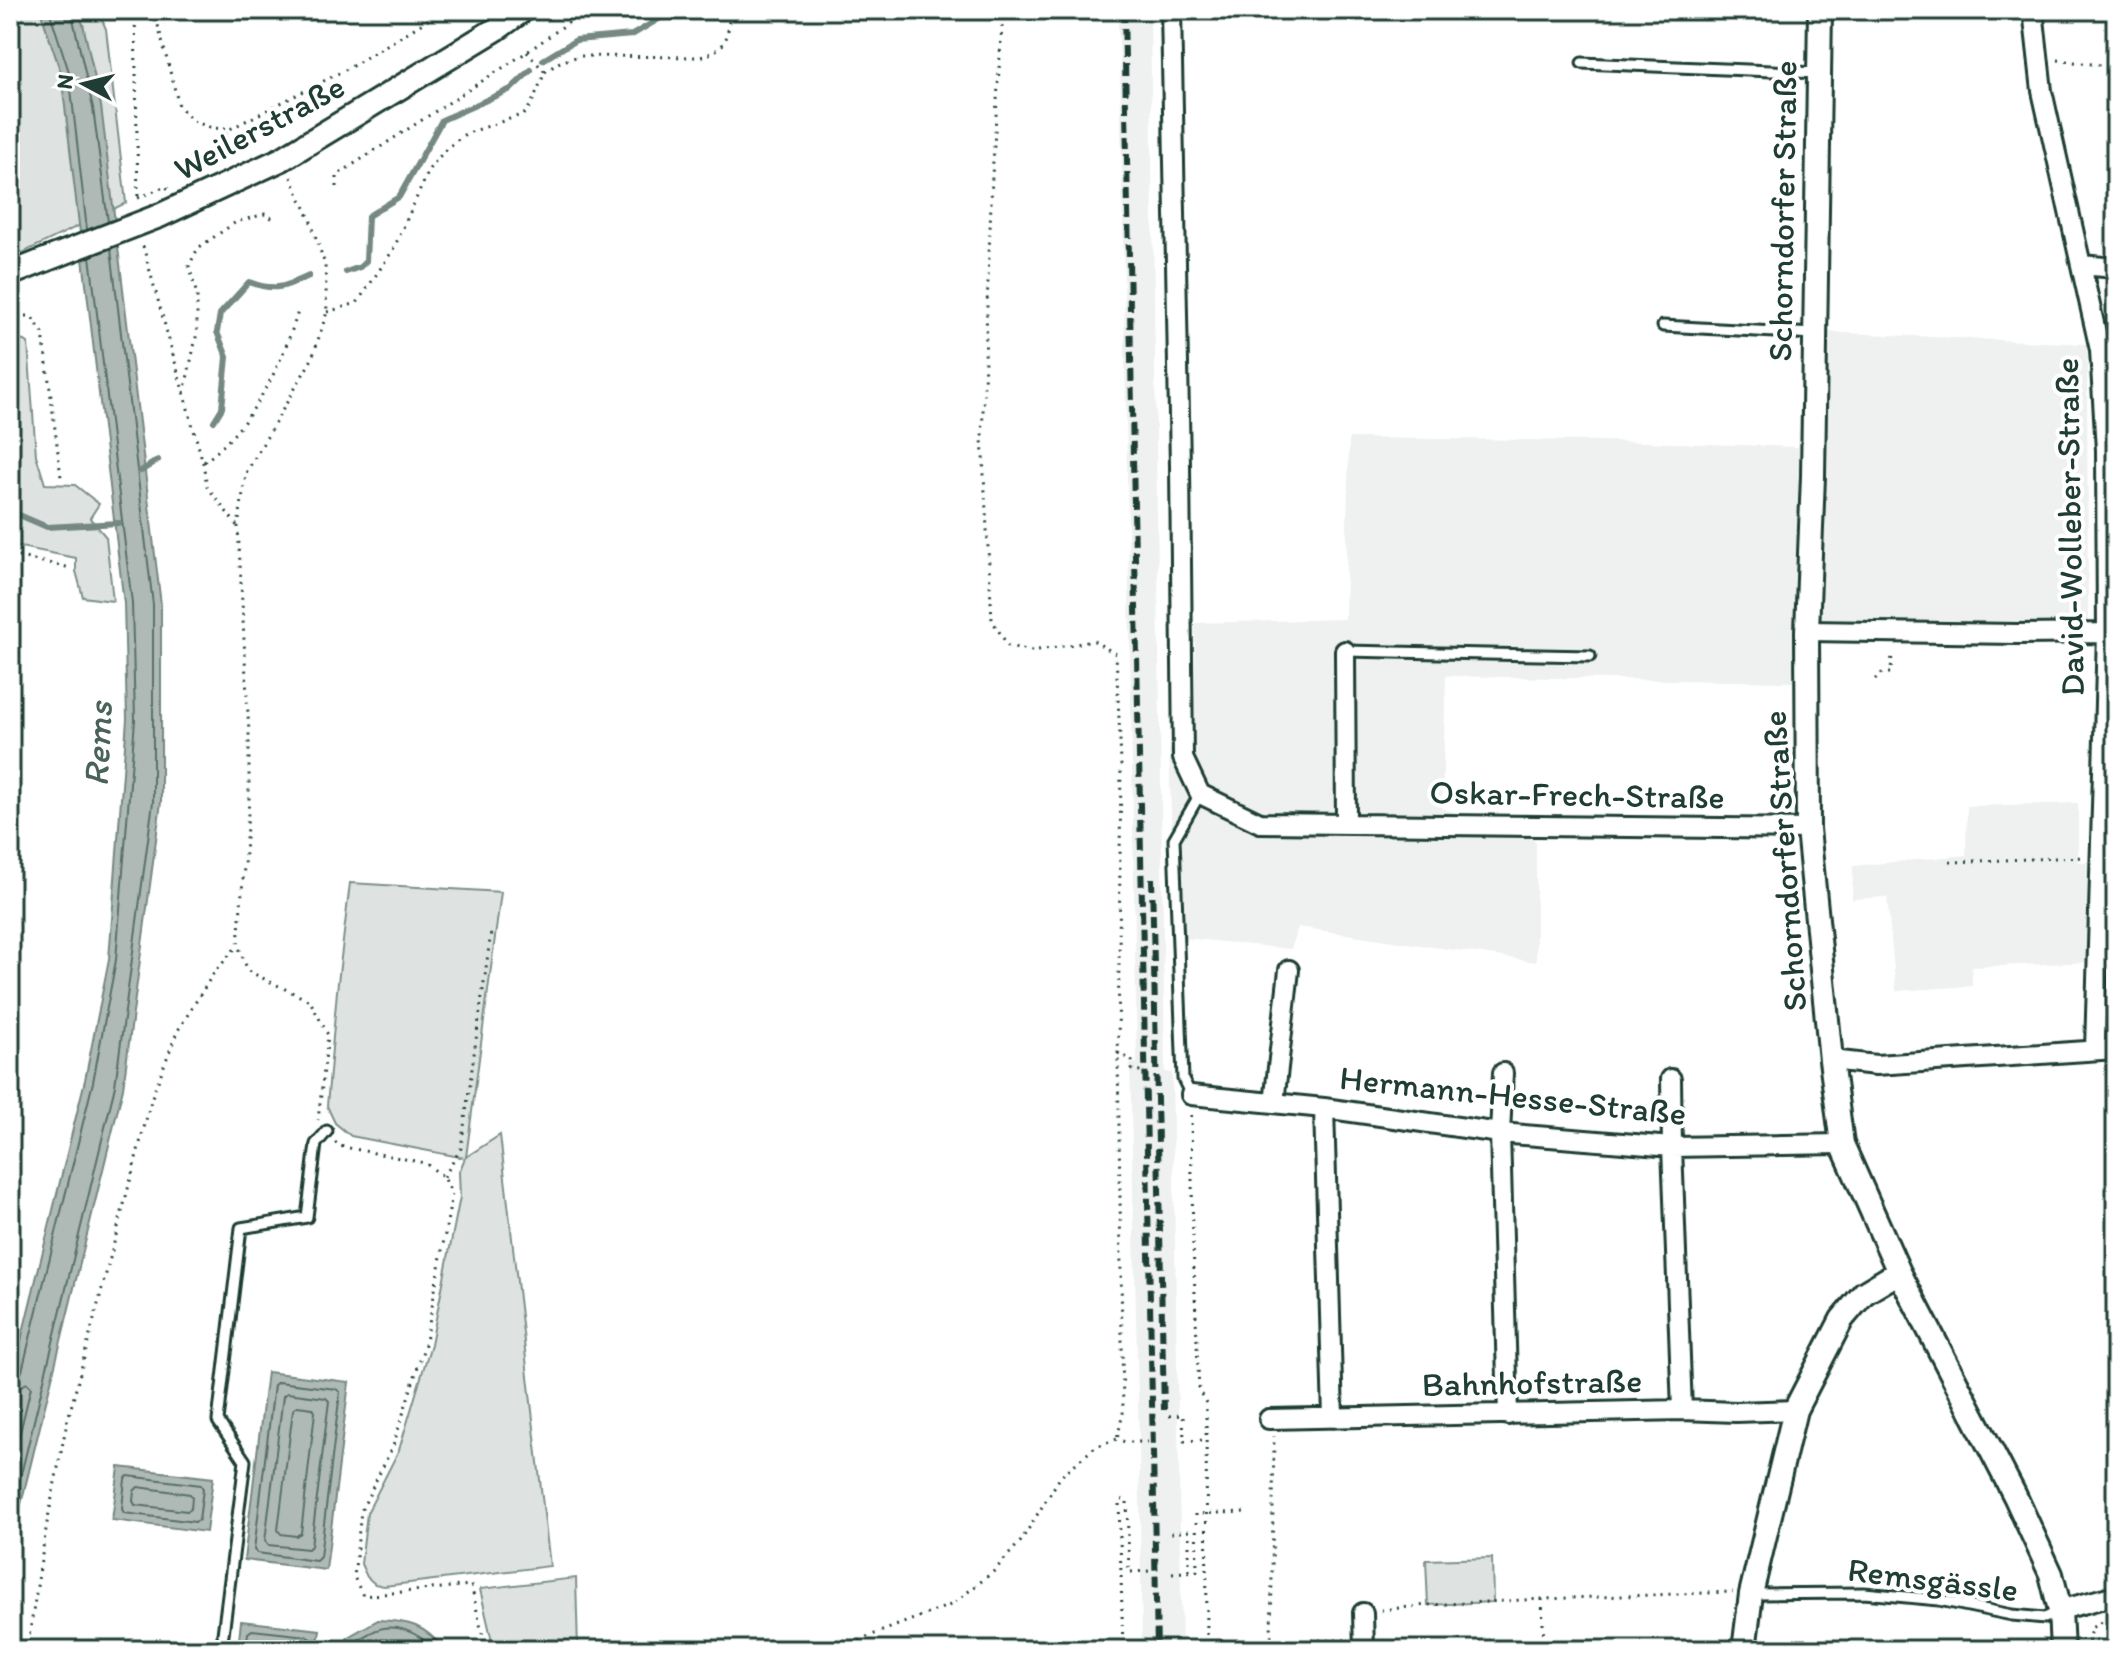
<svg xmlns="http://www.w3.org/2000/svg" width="2126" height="1660" font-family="Itim,sans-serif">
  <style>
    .built { fill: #eef1f0 }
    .green { fill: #dee3e2; stroke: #7e908b; stroke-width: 2 }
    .water { fill: #afbab7; stroke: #758883; stroke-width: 2 }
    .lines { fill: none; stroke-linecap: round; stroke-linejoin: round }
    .shore { stroke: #596f68; stroke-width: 2 }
    .stream { stroke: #758883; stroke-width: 6 }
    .service-casing { stroke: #1f3d34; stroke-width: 15 }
    .minor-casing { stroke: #1f3d34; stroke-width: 24 }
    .tertiary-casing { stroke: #1f3d34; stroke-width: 28 }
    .path { stroke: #1f3d34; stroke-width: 3; stroke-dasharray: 2 6; stroke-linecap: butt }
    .service { stroke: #fff; stroke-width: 9 }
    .minor { stroke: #fff; stroke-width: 18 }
    .tertiary { stroke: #fff; stroke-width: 22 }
    .rail { stroke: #1f3d34; stroke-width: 6; stroke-dasharray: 12 6; stroke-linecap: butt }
    .tertiary-bridge-casing { stroke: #1f3d34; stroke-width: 28; stroke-linecap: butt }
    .tertiary-bridge { stroke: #fff; stroke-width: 22 }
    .labels { text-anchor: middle; stroke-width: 8; stroke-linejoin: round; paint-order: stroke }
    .street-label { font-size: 34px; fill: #1f3d34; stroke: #fff }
    .water-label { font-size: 36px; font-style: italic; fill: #4a625b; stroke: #fff }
  </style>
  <rect width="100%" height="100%" fill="#fff"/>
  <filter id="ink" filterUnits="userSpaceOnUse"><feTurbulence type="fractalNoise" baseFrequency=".0125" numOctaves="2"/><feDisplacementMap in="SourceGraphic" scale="16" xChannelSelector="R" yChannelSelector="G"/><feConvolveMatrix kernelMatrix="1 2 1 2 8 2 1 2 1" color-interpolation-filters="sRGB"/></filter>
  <g filter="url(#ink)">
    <!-- built -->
    <path class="built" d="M1117,10H1150L1165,1072L1172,1073L1182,1650H1139L1142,1646L1139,1443L1130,1064L1137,1063L1120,61Z
      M1803,331L2087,344L2088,623L1795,619L1793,682L1446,676L1442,808L1536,841V962L1298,927L1291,949L1175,937L1169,749L1195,747V623L1345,619L1349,438L1612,441L1798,447Z
      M2078,803V862H2095L2093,962L1972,967V986L1896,991L1887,897L1852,899L1853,866L1966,855L1967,806Z"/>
    <!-- green -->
    <path class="green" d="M10,10H98L106,29L126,203L10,259Z
      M10,335L28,343L36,455L45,484L75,485L99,504L90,518L106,537L113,601L83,597L76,571V558L10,545Z
      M350,883L501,892L466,1157L500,1135L550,1566L384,1586L375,1584L367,1577L361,1564L367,1513L399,1450L431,1344L460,1197L459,1172L465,1158L351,1136L335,1123L327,1106L337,991Z
      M1492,1558L1493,1602L1428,1605L1426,1560Z
      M576,1578L578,1650H494L480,1589Z"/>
    <!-- water -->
    <path class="water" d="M40,10H77L83,24L101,106L161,605V802L123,1088L19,1512L10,1578V1385L85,1080L109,959L127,719L124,604L61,73Z
      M267,1372L349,1382L326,1570L244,1560Z
      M119,1467L213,1478L206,1532L112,1520Z
      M378,1620C410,1621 424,1625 445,1650H342L348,1637Z
      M241,1621L320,1630L317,1650H238Z"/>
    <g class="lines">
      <!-- shore -->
      <path class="shore" d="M49,10L69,72L87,230
        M71,10L93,108L108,222
        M10,1378L18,1377L22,1371L93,1082L116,960L135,720L132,603L90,256
        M278,1382L336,1389L340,1392L320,1557L316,1561L257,1553L254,1550L274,1385Z
        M10,1388H18L27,1383L31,1387L10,1474
        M287,1393L326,1398L329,1401L311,1546L308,1549L268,1545L265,1541L283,1396Z
        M297,1406L313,1408L315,1412L301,1533L296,1536L281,1534L278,1530L293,1410Z
        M128,1476L201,1485L203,1489L199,1520L195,1522L124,1513L122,1509L125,1479Z
        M138,1487L190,1494L192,1497L191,1509L187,1511L135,1505L133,1501L134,1491Z
        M10,1520L115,1086L153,802V605L111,249
        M246,1650L248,1633L252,1630L307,1636L310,1639V1650
        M351,1650C355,1641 361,1638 370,1633C393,1620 418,1632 435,1650"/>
      <!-- stream -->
      <path class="stream" d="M543,60L576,40L632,35L674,10
        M346,272L360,267L366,261L368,216L399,197L442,120L511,89L531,70
        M214,421L222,408L227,357L217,332L220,314L249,282C276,292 284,287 309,276
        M141,471L158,460
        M10,511L47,527L119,523"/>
      <!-- service casing -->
      <g class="service-casing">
        <path id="service" d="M1582,63L1819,73
          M1663,326L1814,334
          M1345,651L1590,656
          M1191,1095L1183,1079L1174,839L1200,794
          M1751,1594L1864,1593L1939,1600L2012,1615L2045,1618L2059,1611
          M221,1650L245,1461L218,1421L241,1228L307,1217L316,1144L327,1131"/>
      </g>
      <!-- minor casing -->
      <g class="minor-casing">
        <path id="minor" d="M1171,10L1180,466L1183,758L1200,794L1260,823L1808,829
          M2033,10L2042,91L2100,350L2106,450L2107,633L2095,1050
          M2081,265L2116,268
          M1807,631L2017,634L2107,633
          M1345,651L1346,824
          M1831,1060L1876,1065L2116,1049
          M1503,1073L1500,1133L1508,1415
          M1671,1079L1672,1147L1682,1410
          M1191,1095L1324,1108L1500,1133L1672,1147L1842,1144
          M1274,1103L1289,970
          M1324,1108L1333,1418
          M1269,1419L1682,1410L1736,1412L1795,1410
          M2060,1610L2116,1595
          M1363,1613L1364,1650"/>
      </g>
      <!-- tertiary casing -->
      <g class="tertiary-casing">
        <path id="tertiary" d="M1820,10L1813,476L1807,631L1808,829L1831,1060L1842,1144L1899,1272L2015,1496L2051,1574L2060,1610L2062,1650
          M159,216L282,159L498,28L523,10
          M10,274L45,260
          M1744,1650L1751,1594L1795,1410L1842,1319L1864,1293L1899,1272"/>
      </g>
      <!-- path -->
      <path class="path" d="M135,10L138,202
        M154,10L179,106L193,121L212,128L230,129
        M1003,10L992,176L982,438L992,620L1008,646L1032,651L1094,641L1116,654L1121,762L1118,1053L1123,1413L1117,1439
        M1982,18L2000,19V15H2014
        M527,52L545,72
        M2058,60L2116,67
        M291,177L310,219L325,265L327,312L312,359L246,473L238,527L249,733V800L238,945L248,971L310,1001L328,1035L318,1120
        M190,178L230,129L349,68L444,10
        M337,187V175L527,52L586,10
        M138,198L166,186L169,191
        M143,246L203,463L207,486L238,527
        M327,312L357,303L393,250L430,168L446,149L465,134L524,114L531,105L545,72L560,62L579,56L701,57C730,47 727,38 730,10
        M10,316H31L43,333L61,477
        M184,393L197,333V295L189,266L198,248L236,222L265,214L277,221
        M204,462C251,427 282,366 298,311
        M10,555L71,568
        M1875,680L1882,673H1891L1892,652
        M1950,862L2084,857
        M1118,1053L1132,1060V1070L1141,1071
        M1191,1115L1193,1245L1199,1391L1206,1403L1207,1650
        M335,1142L339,1146L425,1163L444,1177L452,1194L426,1341L393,1446L361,1511L354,1577L363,1596L471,1585L486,1650
        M444,1177L461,1148L491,932
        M1169,1416L1183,1415L1184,1441L1205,1440
        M1171,1533L1189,1531V1572
        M1172,1573L1197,1571L1196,1514L1245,1512
        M1542,1599L1544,1650
        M1381,1610L1428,1605L1542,1599L1733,1592
        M1271,1641L1347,1640
        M27,1650L47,1523L66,1427L152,1097L177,1032L213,974L238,945
        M846,1650L864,1638L953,1604L994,1571L1021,1541L1061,1476L1095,1447L1117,1439L1125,1442H1148
        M1123,1650L1119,1500H1127L1129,1572L1151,1571
        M1264,1650L1271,1641L1274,1436
        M2087,1650L2091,1628L2110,1617H2116"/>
      <!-- service -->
      <use href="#service" class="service"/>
      <!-- minor -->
      <use href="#minor" class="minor"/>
      <!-- tertiary -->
      <use href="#tertiary" class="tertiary"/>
      <!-- rail -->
      <path class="rail" d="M1124,10L1157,1650
        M1152,878L1164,1410"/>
      <!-- tertiary-bridge casing -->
      <g class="tertiary-bridge-casing">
        <path id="tertiary-bridge" d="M45,260L159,216"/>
      </g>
      <!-- tertiary-bridge -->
      <use href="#tertiary-bridge" class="tertiary-bridge"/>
    </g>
  </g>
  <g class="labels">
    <!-- street labels -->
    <g class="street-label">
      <text transform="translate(259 127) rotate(-28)" y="12">Weilerstraße</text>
      <text transform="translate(1782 211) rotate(-89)" y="12">Schorndorfer Straße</text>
      <text transform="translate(2069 527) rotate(-91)" y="12">David-Wolleber-Straße</text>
      <text transform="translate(1577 794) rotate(1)" y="12">Oskar-Frech-Straße</text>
      <text transform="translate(1784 861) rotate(-94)" y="12">Schorndorfer Straße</text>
      <text transform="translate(1513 1095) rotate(6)" y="12">Hermann-Hesse-Straße</text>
      <text transform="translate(1532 1382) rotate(-1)" y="12">Bahnhofstraße</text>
      <text transform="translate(1933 1579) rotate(7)" y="12">Remsgässle</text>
    </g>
    <!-- water labels -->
    <g class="water-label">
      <text transform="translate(97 744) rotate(-87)" y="13">Rems</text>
    </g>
  </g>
  <!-- margin -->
  <rect width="2126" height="1660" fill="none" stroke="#fff" stroke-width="40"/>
  <rect x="20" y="20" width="2086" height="1620" fill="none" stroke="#1f3d34" stroke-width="3" filter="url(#ink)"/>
  <!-- north arrow -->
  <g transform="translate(84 84) rotate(277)" stroke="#ffffff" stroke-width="6" paint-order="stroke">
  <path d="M0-6L14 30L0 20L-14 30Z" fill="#1f3d34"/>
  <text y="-12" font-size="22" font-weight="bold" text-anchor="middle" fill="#1f3d34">N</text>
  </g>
</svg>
